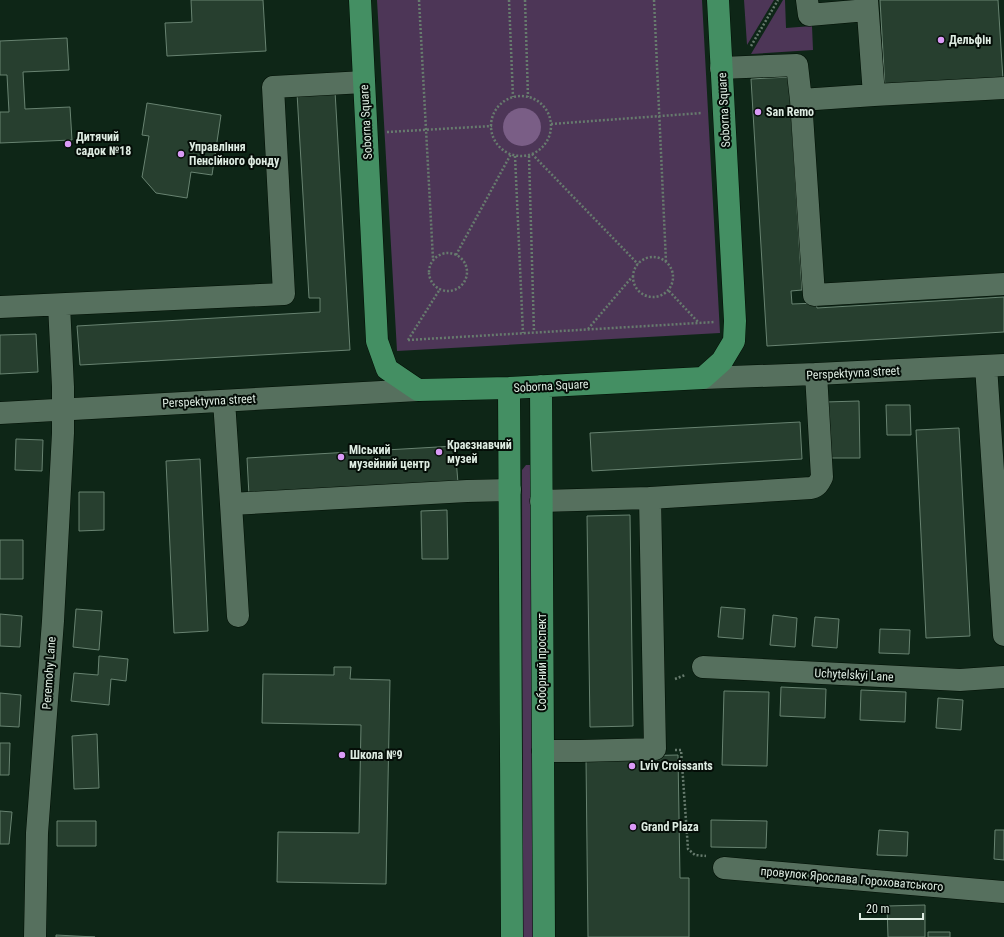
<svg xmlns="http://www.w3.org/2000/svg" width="1004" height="937" font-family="'Roboto Condensed',sans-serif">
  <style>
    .green { fill: #4d3657 }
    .water { fill: #7a5e86 }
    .building { fill: #273f2f; stroke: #688371 }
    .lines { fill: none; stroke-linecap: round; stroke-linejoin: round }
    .minor-casing { stroke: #000f04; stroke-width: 23 }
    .major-casing { stroke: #000f04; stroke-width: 23 }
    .path { stroke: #677b6e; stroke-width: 2.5; stroke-dasharray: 2 2; stroke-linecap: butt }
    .minor { stroke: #56705e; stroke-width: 22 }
    .major { stroke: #448f63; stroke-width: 22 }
    .poi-dot { fill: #da9af6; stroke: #040d07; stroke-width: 1.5 }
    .labels { text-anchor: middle; stroke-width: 4; stroke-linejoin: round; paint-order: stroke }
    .poi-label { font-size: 12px; font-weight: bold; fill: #deece2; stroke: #040d07; text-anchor: start }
    .street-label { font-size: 12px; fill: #deece2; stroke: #040d07 }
  </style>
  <rect width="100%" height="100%" fill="#0e2617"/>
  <!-- green -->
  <path class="green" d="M377,0H702L720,333L397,351Z
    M744,0H774L747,45Z
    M783,0H785L786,28L812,26L813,50L751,54Z
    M526,465H530L533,469L537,937H523L522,470Z"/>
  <!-- water -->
  <path class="water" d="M503 127a19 19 0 1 1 38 0a19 19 0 1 1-38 0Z"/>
  <!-- building -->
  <path class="building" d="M191,0H263L266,51L167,56L165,23L192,22Z
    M880,0H998L1003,80L885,88Z
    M67,38L69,70L23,72L25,109L70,107L72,140L0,143V112H9L7,75H0V41Z
    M789,77L802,290L791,291L792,304L816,303L817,308L1004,297V332L767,346L751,79Z
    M335,91L350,350L80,365L77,326L320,312V298H309L297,93Z
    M147,103L221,115L212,175L191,172L187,198L156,193L142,177L149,136L142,135Z
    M36,334L38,372L0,374V335Z
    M859,401L860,458H827L825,402Z
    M886,405H910L911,435H887Z
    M800,422L802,459L592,471L590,433Z
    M959,428L970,636L926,638L916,430Z
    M16,439L43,440L42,471L15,470Z
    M455,446L458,483L249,496L247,458Z
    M200,459L208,631L174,633L166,461Z
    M79,492H104V530L79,531Z
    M447,510L448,559H422L421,511Z
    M630,515L633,726L590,727L587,516Z
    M0,540H23V579H0Z
    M721,607L745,609L743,639L718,637Z
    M76,609L102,611L99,650L73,647Z
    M0,614L22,616L20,647L0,646Z
    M773,615L797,618L795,647L770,645Z
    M815,617L839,619L837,648L812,646Z
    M880,629L910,630L909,654L879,653Z
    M99,656L128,659L126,681L111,679L109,705L71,701L74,673L98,675Z
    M334,667H351L350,679L390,680L386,884L277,882L278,832L359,833L361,725L262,723L263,674L334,675Z
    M781,687L826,689L825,718L780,716Z
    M861,690L906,692L905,722L860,720Z
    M724,691L769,692L767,766L722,765Z
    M0,693L21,695L19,727L0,726Z
    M938,698L963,700L961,730L936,728Z
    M97,734L99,788L74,789L72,736Z
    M0,743H10L9,775H0Z
    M678,755L680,878H689V937H588L586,757Z
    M0,811L12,812L9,844H0Z
    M711,820L767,821L766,848L711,847Z
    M57,821H96V846H57Z
    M879,830L908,832L907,856L877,855Z
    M995,830H1004V860L994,859Z
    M925,905V937H888L887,906Z
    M928,932H950V937H928Z
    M56,935L95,937H56Z"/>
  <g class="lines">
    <!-- minor casing -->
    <g class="minor-casing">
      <path id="minor" d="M807,0L809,15L867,10
        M867,0L874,95L1004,88
        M721,68L797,65L801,100L814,295L1004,284
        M801,100L874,95
        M0,307L284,294L273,87L364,82
        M986,366L1004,635
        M703,378L816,374L1004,365
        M224,401L231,504L467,491L510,490
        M0,413L418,390
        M650,498L811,488C818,486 819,483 822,477L816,374
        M541,501L650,498L655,749L580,751H543
        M231,504L238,616
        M703,667L960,680L1004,677
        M724,868L1004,892
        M35,937L37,833L53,621L63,433V387L59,305"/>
    </g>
    <!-- major casing -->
    <g class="major-casing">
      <path id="major" d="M360,0L377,341L387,369L418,390L509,388L703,378L722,361L734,341L735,321L718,0
        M541,386L544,937
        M509,388L512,937"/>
    </g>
    <!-- path -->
    <path class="path" d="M419,0L433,259
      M509,0L513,97
      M525,0L528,97
      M654,0L666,262
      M751,46L778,0
      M491 126a30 30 0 1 1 60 0a30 30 0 1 1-60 0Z
      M551,124L702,113
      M387,132L492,126
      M532,154L638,264
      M515,156L523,333
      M529,156L534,332
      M429 272a19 19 0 1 1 38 0a19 19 0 1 1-38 0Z
      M456,255L511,154
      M633 277a20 20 0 1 1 40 0a20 20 0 1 1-40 0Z
      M669,291L698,322
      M588,329L632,277
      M408,340L715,322
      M408,340L440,289
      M675,679L685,675
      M675,750H681L688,849L695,855L706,856"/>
    <!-- minor -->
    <use href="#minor" class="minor"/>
    <!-- major -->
    <use href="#major" class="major"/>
  </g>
  <!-- markers -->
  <g class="poi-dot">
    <circle cx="941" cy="40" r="4"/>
    <circle cx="758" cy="112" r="4"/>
    <circle cx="68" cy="144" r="4"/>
    <circle cx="181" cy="154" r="4"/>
    <circle cx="439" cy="452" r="4"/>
    <circle cx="341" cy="457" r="4"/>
    <circle cx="342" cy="755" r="4"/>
    <circle cx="632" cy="766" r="4"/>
    <circle cx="633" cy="827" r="4"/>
  </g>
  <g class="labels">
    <!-- poi labels -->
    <g class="poi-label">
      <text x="949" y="44">Дельфін</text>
      <text x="766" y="116">San Remo</text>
      <text x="76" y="141">Дитячий<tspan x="76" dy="14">садок №18</tspan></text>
      <text x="189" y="151">Управління<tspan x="189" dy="14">Пенсійного фонду</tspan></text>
      <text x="447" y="449">Краєзнавчий<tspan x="447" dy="14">музей</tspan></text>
      <text x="349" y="454">Міський<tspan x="349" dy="14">музейний центр</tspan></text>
      <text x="350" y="759">Школа №9</text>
      <text x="640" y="770">Lviv Croissants</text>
      <text x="641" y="831">Grand Plaza</text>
    </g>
    <!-- street labels -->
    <g class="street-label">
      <text transform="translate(724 110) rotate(-93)" y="4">Soborna Square</text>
      <text transform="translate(366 122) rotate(-93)" y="4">Soborna Square</text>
      <text transform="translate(853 373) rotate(-3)" y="4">Perspektyvna street</text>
      <text transform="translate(551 386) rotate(-3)" y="4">Soborna Square</text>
      <text transform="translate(209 401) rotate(-3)" y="4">Perspektyvna street</text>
      <text transform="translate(542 662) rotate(-90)" y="4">Соборний проспект</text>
      <text transform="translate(49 673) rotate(-86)" y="4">Peremohy Lane</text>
      <text transform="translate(854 675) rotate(3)" y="4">Uchytelskyi Lane</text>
      <text transform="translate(852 879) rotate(5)" y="4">провулок Ярослава Гороховатського</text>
    </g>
  </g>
  <!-- scale -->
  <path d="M860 913v6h63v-6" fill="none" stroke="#deece2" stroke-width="2"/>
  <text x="866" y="913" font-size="12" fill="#deece2" stroke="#040d07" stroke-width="3" paint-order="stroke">20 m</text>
</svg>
